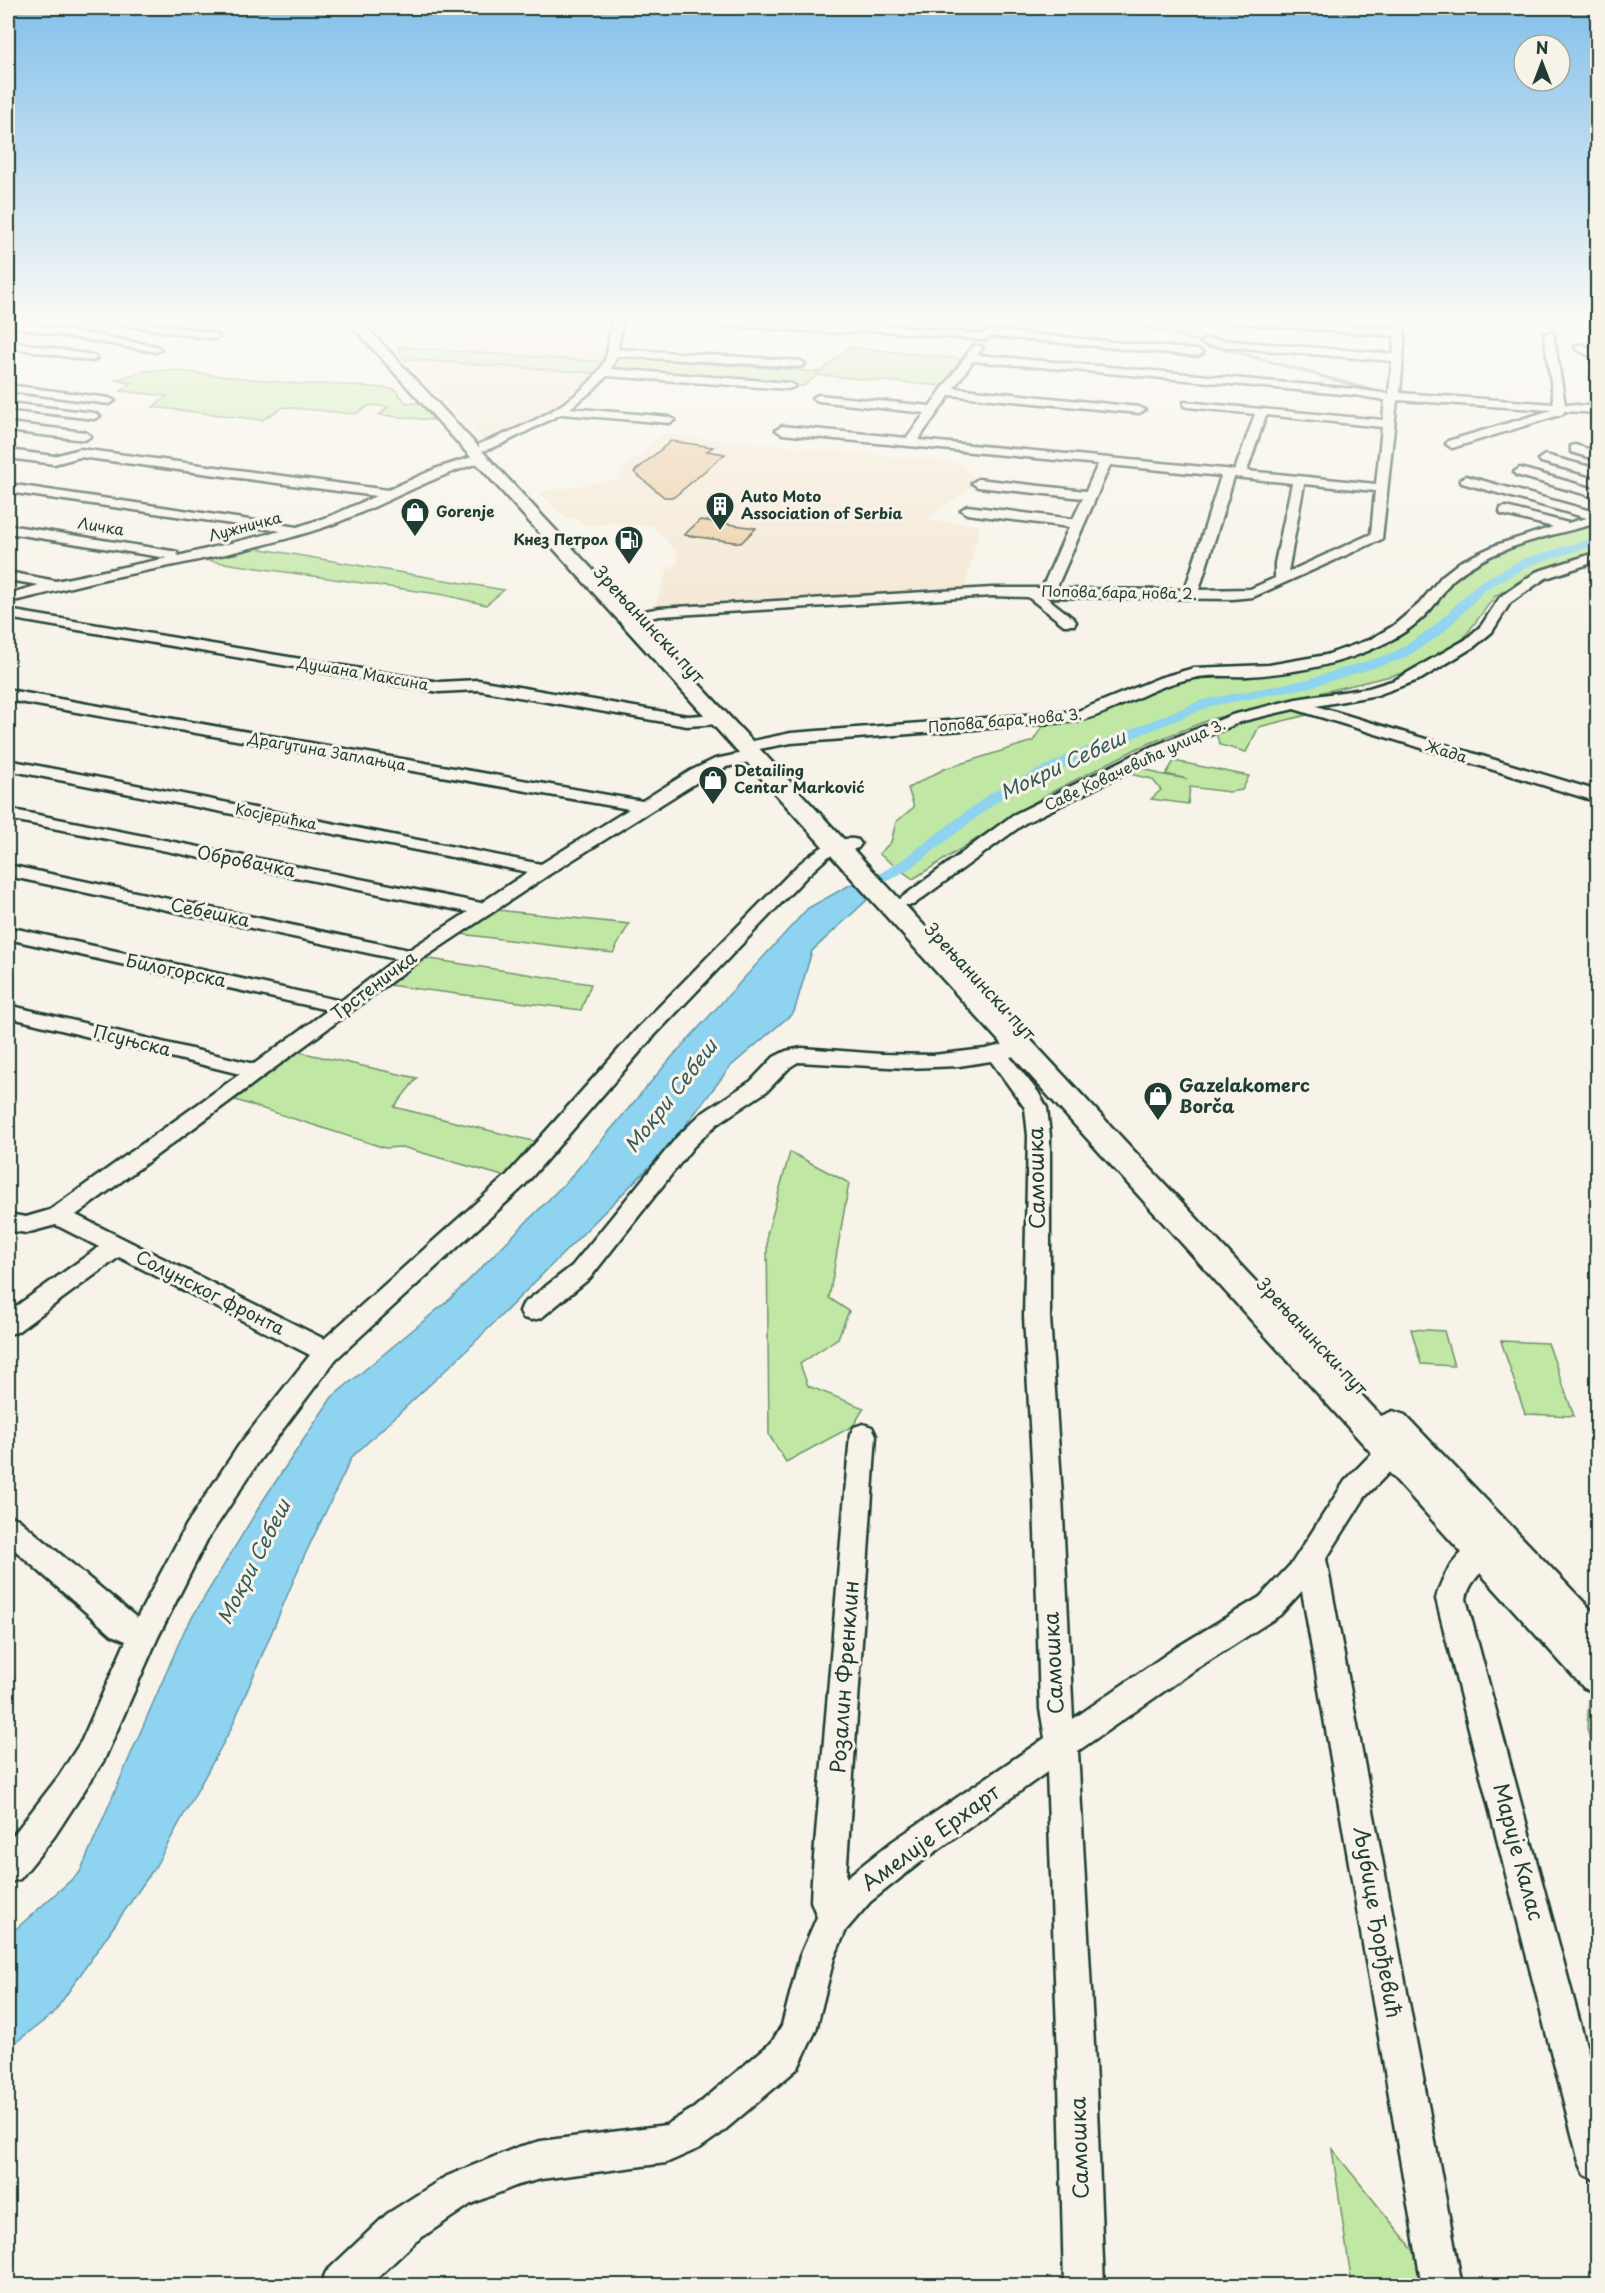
<svg xmlns="http://www.w3.org/2000/svg" width="1605" height="2293" font-family="'Playpen Sans',sans-serif">
  <style>
    .built { fill: #f4e6d2 }
    .green { fill: #c0e7a3; stroke: #70926c; stroke-width: 1.5 }
    .water { fill: #8ed3f0; stroke: #6297a5; stroke-width: 1.5 }
    .lines { fill: none; stroke-linecap: round; stroke-linejoin: round }
    .stream { stroke: #6297a5; stroke-width: 3 }
    .canal { fill: #8ed3f0; fill-rule: evenodd }
    .building { fill: #edc99e; stroke: #1f3d34; stroke-width: 1.5 }
    .minor-casing { stroke: #1f3d34; stroke-width: 5 }
    .major-casing { stroke: #1f3d34; stroke-width: 5 }
    .minor { fill: #f7f3e8; fill-rule: evenodd }
    .major { fill: #f7f3e8; fill-rule: evenodd }
    .labels { text-anchor: middle; stroke-width: 6; stroke-linejoin: round; paint-order: stroke }
    .far-poi-label { font-size: 15px; font-weight: bold; fill: #1f3d34; stroke: #f7f3e8; text-anchor: start }
    .far-street-label { font-size: 15px; fill: #1f3d34; stroke: #f7f3e8 }
    .street-label { font-size: 18px; fill: #1f3d34; stroke: #f7f3e8 }
    .poi-label { font-size: 18px; font-weight: bold; fill: #1f3d34; stroke: #f7f3e8; text-anchor: start }
    .water-label { font-size: 20px; font-style: italic; fill: #355b5a; stroke: #f7f3e8 }
    .near-street-label { font-size: 21px; fill: #1f3d34; stroke: #f7f3e8 }
  </style>
  <rect width="100%" height="100%" fill="#f7f3e8"/>
  <filter id="ink" filterUnits="userSpaceOnUse"><feTurbulence type="fractalNoise" baseFrequency=".0167" numOctaves="2"/><feDisplacementMap in="SourceGraphic" scale="12" xChannelSelector="R" yChannelSelector="G"/><feConvolveMatrix kernelMatrix="1 2 1 2 8 2 1 2 1" color-interpolation-filters="sRGB"/></filter>
  <g filter="url(#ink)">
    <!-- built -->
    <path class="built" d="M385,328L605,344L604,362L398,347Z
      M404,359L595,373L578,394L557,409L496,442L485,443Z
      M664,434L960,463L978,482L926,520L980,525L964,591L654,610L668,569L678,563L677,554L661,534L653,530L655,526L612,523L587,526L576,518L567,519L539,492L621,479V470Z"/>
    <!-- green -->
    <path class="green" d="M398,347L604,362L595,373L404,359Z
      M849,347L963,359L943,386L818,375L804,386L606,371L614,357L821,372Z
      M170,370L298,384H333L395,389L406,403H422L433,420L379,415L388,407L370,405L355,414L284,407L262,420L153,407L167,396L121,391L131,383L116,380L142,371Z
      M1597,519V553L1535,572L1495,596L1460,643L1407,672L1211,719L1140,747L1048,794L913,879L879,854L891,842L896,822L914,807L908,788L944,769L1033,741L1042,727L1104,709L1174,678L1330,660L1396,631L1448,577L1483,557Z
      M244,546L504,590L486,605L445,595L189,558Z
      M1292,707L1311,714L1259,727L1246,752L1220,745L1215,731L1234,722Z
      M1174,761L1249,776L1242,790L1229,792L1190,787L1188,804L1151,799L1161,790L1152,779L1129,774L1142,767L1159,774L1187,779L1166,774Z
      M488,909L629,924L613,953L452,933Z
      M417,957L591,984L581,1010L380,984Z
      M290,1050L417,1078L394,1107L553,1146L520,1181L402,1147L385,1148L226,1097Z
      M790,1152L849,1183L829,1298L849,1311L838,1338L800,1364L808,1386L864,1408L853,1426L786,1462L769,1435L767,1234Z
      M1411,1329L1444,1331L1454,1366L1421,1364Z
      M1501,1341L1548,1343L1574,1416L1525,1414Z
      M1589,1698L1597,1708V1770L1587,1728Z
      M1332,2149L1442,2285H1352Z"/>
    <!-- water -->
    <path class="water" d="M857,881L867,900L812,951L794,1012L730,1067L669,1147L467,1350L352,1457L300,1565L231,1729L155,1867L53,2014L8,2048V1936L80,1872L185,1629L264,1499L332,1397L450,1299L570,1178L671,1058L808,908Z"/>
    <g class="lines">
      <!-- stream -->
      <path class="stream" d="M1118,319L1382,393"/>
      <!-- canal -->
      <path class="canal" d="M1598,537V544L1531,565L1486,589L1442,634L1403,659L1311,687L1211,706L1080,760L1002,798L914,866L863,895L857,897L849,892L902,860L992,792L1070,754L1202,700L1309,679L1393,653L1432,628L1478,583L1523,559Z"/>
    </g>
    <!-- building -->
    <path class="building" d="M671,441L713,447L707,451L725,454L674,497H664L634,472Z
      M700,520L756,528L741,543L684,535Z"/>
    <g class="lines">
      <!-- minor casing -->
      <g class="minor-casing">
        <path id="minor" d="M98,319H121L214,333L219,336L214,339L103,322Z
          M613,319H623L618,349L800,361L805,364L800,367L617,356L611,369L789,383L795,386L789,389L607,376L591,392L570,408L669,417L675,420L669,423L561,414L502,444L483,451L479,450V444C518,430 583,402 603,364C611,351 607,334 613,319Z
          M669,319H715L836,327L870,324L983,334L988,330L1198,350L1203,353L1198,356L990,336L985,340L870,330L836,333L674,322Z
          M1220,319H1260L1394,329L1393,319H1403L1405,333L1400,393L1554,404L1544,334L1553,332L1565,404L1598,407V413L1564,411L1563,414L1452,448L1446,444L1448,441L1552,410L1397,400L1382,539L1253,597L1232,599L1046,597L1074,619L1076,622L1074,625H1064L1028,597L992,596L660,616L629,622L622,618L624,615L660,608L992,588H1042L1069,527L967,514L961,510L967,506L1073,519L1083,498L978,487L972,483L978,479L1086,491L1098,464L782,434L776,430L782,426L907,438L925,413L818,401L812,398L818,395L930,406L974,345L983,347L977,355L1354,389L1389,394L1392,361L1206,345L1201,342L1206,339L1393,354L1395,336L1225,322ZM973,361L1354,395L1385,400L1383,420L1184,402V406L1188,407L1255,414L1235,470L918,440L950,395L1139,413L1145,410L1139,407L954,388ZM1266,415L1382,427L1376,484L1247,471ZM1110,465L1221,476L1185,590L1056,589ZM1234,477L1292,483L1275,563V578L1250,589L1199,590ZM1304,484L1375,491L1371,534L1288,572Z
          M8,320L156,346L161,349L156,352L8,326Z
          M8,341L92,355L97,358L92,361L8,347Z
          M1580,344L1598,352V360L1576,349L1575,347Z
          M8,385L109,398L115,401L109,404L8,391Z
          M8,403L94,413L100,416L94,419L8,409Z
          M8,423L85,432L91,436L85,440L8,431Z
          M1575,445L1598,452V460L1571,452V446Z
          M80,449L388,490L435,469L481,454L487,458L485,461C428,477 378,509 322,528C251,551 178,564 105,579C72,586 40,596 8,602V594L39,585L8,580V572L56,581L167,558L8,533V525L172,551L177,552L178,556L281,531L8,492V484L297,527L333,515L376,496L80,457L54,464L8,458V450L54,456Z
          M1545,455L1598,469V477L1541,462L1539,459Z
          M1520,468L1598,490V498L1516,475L1514,472Z
          M1466,476L1598,513V523C1550,536 1493,546 1454,579C1446,586 1442,596 1435,604C1421,622 1401,636 1381,645C1340,665 1294,673 1248,676C1230,677 1212,674 1194,678C1153,685 1119,711 1079,721L791,743L759,749L751,744L753,741L791,733L1078,711L1159,678L1194,668L1269,665L1326,655L1371,639L1393,626L1419,604L1442,576L1460,562L1496,545L1553,527L1501,514L1500,511L1501,508L1506,507L1568,523L1587,518L1462,483L1460,480Z
          M1598,552V561L1546,578L1537,584L1510,603L1492,632L1475,646L1421,679L1377,695L1316,706L1598,791V802L1294,709L1243,721L1158,757L1025,823L913,905H899L897,901L1013,815L1146,749L1232,715L1296,699L1369,688L1395,680L1465,640L1481,626L1500,597L1536,572Z
          M8,610L439,682L478,680L687,716L719,714L727,719L719,724L687,726L478,690L439,692L8,618Z
          M8,690L642,801L690,771L715,759L753,751L761,756L759,760L726,767L702,779L550,874L419,961L76,1215L324,1339L507,1175L638,1028L796,867C812,853 835,834 858,840L861,844L858,848L829,856L808,875L652,1038L523,1187L336,1359L259,1461L207,1540L158,1637L104,1760L54,1837L20,1879L8,1883V1842L59,1776L82,1740L126,1641L112,1635L8,1544V1515L18,1519L137,1618L187,1524L239,1445L310,1355L119,1257L17,1332L8,1334V1312L99,1247L56,1225L26,1233L8,1230V1214L26,1217L50,1210L240,1074L8,1017V1005L254,1064L328,1010L8,939V927L341,1001L396,959L8,876V865L409,950L468,912L8,819V809L481,903L528,872L8,770V760L541,864L629,809L8,700Z
          M1011,1043L1018,1045L1022,1050L1018,1055L1010,1057L1038,1092L1047,1108L1050,1136V1317L1062,1496L1073,1719L1174,1649L1260,1597L1292,1563L1345,1481L1382,1443L1392,1440L1402,1443L1406,1451L1402,1459L1365,1497L1326,1559L1462,2286H1422L1302,1591L1280,1615L1196,1669L1078,1751L1096,2082L1104,2286H1064L1059,2082L1047,1772L917,1865L870,1902L846,1930L834,1958L816,2030L798,2068L720,2134L700,2148L666,2163L541,2179L518,2185L471,2204L415,2242L369,2286H320L326,2272L387,2214L445,2177L518,2147L541,2141L666,2125L694,2108L772,2042L782,2025L800,1956L817,1917L811,1901L812,1880L850,1435L854,1427L863,1424L872,1427L876,1435L846,1878L893,1841L1045,1738L1040,1709L1034,1496L1024,1317L1028,1136L1025,1108L991,1061L959,1066L907,1068L798,1062L790,1067L767,1091L717,1124L693,1147L590,1278L541,1318L532,1320L523,1318L520,1311L523,1304L572,1266L677,1137L701,1114L751,1081L774,1057L786,1051L802,1048L881,1054L933,1055L985,1049Z
          M1483,1540L1493,1543L1497,1552C1488,1570 1470,1577 1466,1599L1598,2090V2181L1585,2175L1579,2162L1436,1599C1442,1574 1458,1549 1483,1540Z"/>
      </g>
      <!-- major casing -->
      <g class="major-casing">
        <path id="major" d="M346,319H359L1381,1416L1393,1411L1405,1415L1598,1617V1693L1584,1688Z"/>
      </g>
      <!-- minor -->
      <use href="#minor" class="minor"/>
      <!-- major -->
      <use href="#major" class="major"/>
    </g>
  </g>
  <!-- sky -->
  <linearGradient id="sky" x2="0" y2="1"><stop stop-color="#84c0eb"/><stop offset="0.5" stop-color="#fbfaf5"/><stop offset="1" stop-color="#fbfaf5" stop-opacity="0"/></linearGradient>
  <rect width="1605" height="640" fill="url(#sky)"/>
  <!-- icons -->
  <defs>
    <g id="building-pin" transform="scale(1.5)"><path d="M0 17L-7.5 6A9.5 9.5 0 1 1 7.5 6Z" fill="#1f3d34" stroke="#f7f3e8"/><path d="M-4-6H4V6H1V3H-1V6H-4ZM-2.5-4.3h1.7v1.8h-1.7ZM.8-4.3h1.7v1.8H.8ZM-2.5-1h1.7V.8h-1.7ZM.8-1h1.7V.8H.8Z" fill="#fff"/></g>
    <g id="shop-pin" transform="scale(1.5)"><path d="M0 17L-7.5 6A9.5 9.5 0 1 1 7.5 6Z" fill="#1f3d34" stroke="#f7f3e8"/><path d="M-5-2.5h2.3a2.7 3.5 0 0 1 5.4 0H5L5.5 6h-11ZM-1.5-2.5h3a1.5 2.3 0 0 0-3 0Z" fill="#fff"/></g>
    <g id="fuel-pin" transform="scale(1.5)"><path d="M0 17L-7.5 6A9.5 9.5 0 1 1 7.5 6Z" fill="#1f3d34" stroke="#f7f3e8"/><path d="M-5.5-6h7V0h2V4h1.3V-2.5L3-4.5l.8-.8L6-3V5H2.5V1h-1V6h-7ZM-4.2-4.7v3.2H.2V-4.7Z" fill="#fff"/></g>
  </defs>
  <g fill-rule="evenodd">
    <use href="#building-pin" x="720" y="506"/>
    <use href="#shop-pin" x="415" y="512"/>
    <use href="#fuel-pin" x="629" y="540"/>
    <use href="#shop-pin" x="713" y="780"/>
    <use href="#shop-pin" x="1158" y="1096"/>
  </g>
  <g class="labels">
    <!-- far-poi labels -->
    <g class="far-poi-label">
      <text x="741" y="502">Auto Moto<tspan x="741" dy="17">Association of Serbia</tspan></text>
      <text x="436" y="517">Gorenje</text>
      <text x="608" y="545" text-anchor="end">Кнез Петрол</text>
      <text x="734" y="776">Detailing<tspan x="734" dy="17">Centar Marković</tspan></text>
    </g>
    <!-- far-street labels -->
    <g class="far-street-label">
      <text transform="translate(101 527) rotate(9)" y="5">Личка</text>
      <text transform="translate(245 527) rotate(-15)" y="5">Лужничка</text>
      <text transform="translate(1119 593) rotate(1)" y="5">Попова бара нова 2.</text>
      <text transform="translate(363 674) rotate(10)" y="5">Душана Максина</text>
      <text transform="translate(1005 721) rotate(-5)" y="5">Попова бара нова 3.</text>
      <text transform="translate(327 752) rotate(10)" y="5">Драгутина Заплањца</text>
      <text transform="translate(1446 752) rotate(17)" y="5">Жада</text>
      <text transform="translate(1135 765) rotate(-25)" y="5">Саве Ковачевића улица 3.</text>
      <text transform="translate(276 817) rotate(11)" y="5">Косјерићка</text>
    </g>
    <!-- street labels -->
    <g class="street-label">
      <text transform="translate(649 625) rotate(47)" y="6">Зрењанински пут</text>
      <text transform="translate(246 862) rotate(11)" y="6">Обровачка</text>
      <text transform="translate(210 913) rotate(12)" y="6">Себешка</text>
      <text transform="translate(176 971) rotate(12)" y="6">Билогорска</text>
      <text transform="translate(980 982) rotate(47)" y="6">Зрењанински пут</text>
      <text transform="translate(374 986) rotate(-37)" y="6">Трстеничка</text>
      <text transform="translate(132 1041) rotate(14)" y="6">Псуњска</text>
      <text transform="translate(210 1293) rotate(27)" y="6">Солунског фронта</text>
      <text transform="translate(1312 1337) rotate(47)" y="6">Зрењанински пут</text>
    </g>
    <!-- poi labels -->
    <g class="poi-label">
      <text x="1179" y="1092">Gazelakomerc<tspan x="1179" dy="21">Borča</tspan></text>
    </g>
    <!-- water labels -->
    <g class="water-label">
      <text transform="translate(1063 765) rotate(-25)" y="7">Мокри Себеш</text>
      <text transform="translate(671 1096) rotate(-52)" y="7">Мокри Себеш</text>
      <text transform="translate(254 1562) rotate(-63)" y="7">Мокри Себеш</text>
    </g>
    <!-- near-street labels -->
    <g class="near-street-label">
      <text transform="translate(1037 1178) rotate(-91)" y="7">Самошка</text>
      <text transform="translate(1054 1663) rotate(-93)" y="7">Самошка</text>
      <text transform="translate(845 1677) rotate(-86)" y="7">Розалин Френклин</text>
      <text transform="translate(931 1838) rotate(-36)" y="7">Амелије Ерхарт</text>
      <text transform="translate(1518 1852) rotate(75)" y="7">Марије Калас</text>
      <text transform="translate(1377 1922) rotate(80)" y="7">Љубице Ђорђевић</text>
      <text transform="translate(1080 2148) rotate(-92)" y="7">Самошка</text>
    </g>
  </g>
  <!-- margin -->
  <rect width="1605" height="2293" fill="none" stroke="#f7f3e8" stroke-width="30"/>
  <rect x="15" y="15" width="1575" height="2263" fill="none" stroke="#1f3d34" stroke-width="2" filter="url(#ink)"/>
  <!-- north arrow -->
  <g transform="translate(1542 63)"><circle r="28" fill="#f7f3e8" stroke="#a1aaa0" stroke-width="1.5"/>
  <path d="M0-4.5L10 22L0 15L-10 22Z" fill="#1f3d34"/>
  <text y="-9" font-size="16" font-weight="bold" text-anchor="middle" fill="#1f3d34">N</text>
  </g>
</svg>
